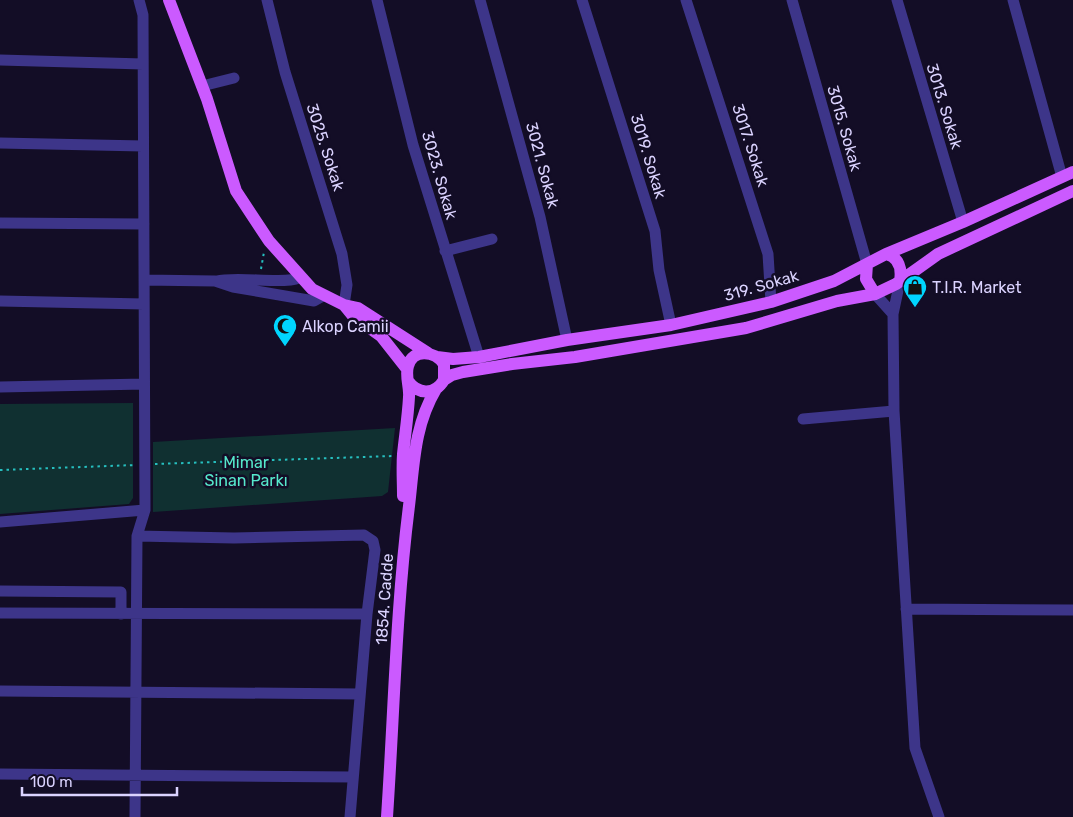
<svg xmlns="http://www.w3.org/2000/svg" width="1073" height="817" font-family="Rubik,sans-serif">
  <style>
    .green { fill: #103031 }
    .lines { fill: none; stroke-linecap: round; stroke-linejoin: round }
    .path { stroke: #26bfbf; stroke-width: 2; stroke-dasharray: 2.5 4; stroke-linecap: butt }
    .minor { stroke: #3d3589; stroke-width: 11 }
    .major { stroke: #cb5aff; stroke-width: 12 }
    .labels { text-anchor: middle; stroke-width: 5; stroke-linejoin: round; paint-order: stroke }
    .street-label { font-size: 16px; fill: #dbd3ff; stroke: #130d26 }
    .poi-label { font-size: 16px; fill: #dbd3ff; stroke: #130d26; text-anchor: start }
    .park-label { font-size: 16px; fill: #56e8cc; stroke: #130d26 }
  </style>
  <rect width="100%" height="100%" fill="#130d26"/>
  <!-- green -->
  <path class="green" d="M133,403V498L129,504L0,514V404Z
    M395,428L388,492L382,496L153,512V442Z"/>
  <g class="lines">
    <!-- path -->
    <path class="path" d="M261,269L264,252
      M155,464L393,456
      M0,470L136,465"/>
    <!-- minor -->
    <path class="minor" d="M267,0L285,72L342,254L347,285L344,305
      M377,0L413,145L479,357
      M480,0L540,217L567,340
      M582,0L655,231L659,270L671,325
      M686,0L768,254L771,302
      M792,0L867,264
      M897,0L963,222
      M1013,0L1062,177
      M0,60L143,64
      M202,86L234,78
      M0,143L143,146
      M0,223L144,224
      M445,251L492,239
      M144,280L215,281L233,287L314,301L323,296
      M217,281C235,276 292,285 300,277
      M900,281L893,314L894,411L915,748L939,817
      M875,294L893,314
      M0,301L144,304
      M0,387L144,384
      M803,419L894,411
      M0,522L145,510
      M137,536L234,538L364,535L373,541L375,550L367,614L350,817
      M0,591L121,592V614
      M906,609L1073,610
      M0,613L367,614
      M0,691L360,694
      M0,774L353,777
      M135,817L137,536L145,510L143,15L139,0"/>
    <!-- major -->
    <path class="major" d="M169,0L207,99L236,191L269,241L312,289L344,305L358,308L428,353
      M886,254C899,257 902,269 900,281
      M867,264L866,279L875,294
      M344,305L353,316L381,336L407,369
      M437,357L453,359L479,357L567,340L671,325L771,302L834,281L886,254L963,222L1073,172
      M444,380L452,375L463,372L512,364L575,357L746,328L837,301L875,294L896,284L938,254L1073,191
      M403,496C403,482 402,468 403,454C405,435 408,416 409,397C410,387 405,376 408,366C413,348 435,351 444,364V380C435,395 418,395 408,381
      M387,817C394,713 396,609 409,506C414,464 414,426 436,389"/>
  </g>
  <!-- icons -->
  <defs>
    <g id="shop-pin" transform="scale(1.25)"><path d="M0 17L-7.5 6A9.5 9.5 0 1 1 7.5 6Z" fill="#00d5fe" stroke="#130d26"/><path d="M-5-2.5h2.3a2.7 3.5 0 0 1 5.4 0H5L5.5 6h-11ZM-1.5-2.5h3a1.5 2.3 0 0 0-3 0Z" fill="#111"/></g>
    <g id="mosque-pin" transform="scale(1.25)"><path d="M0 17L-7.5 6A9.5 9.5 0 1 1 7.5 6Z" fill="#00d5fe" stroke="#130d26"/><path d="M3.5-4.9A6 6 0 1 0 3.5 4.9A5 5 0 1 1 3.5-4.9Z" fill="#111"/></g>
  </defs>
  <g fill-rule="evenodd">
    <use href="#shop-pin" x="915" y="287"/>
    <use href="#mosque-pin" x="285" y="326"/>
  </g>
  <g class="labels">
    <!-- street labels -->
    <g class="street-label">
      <text transform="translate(945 106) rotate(73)" y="6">3013. Sokak</text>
      <text transform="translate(845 128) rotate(74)" y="6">3015. Sokak</text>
      <text transform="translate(751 145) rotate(72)" y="6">3017. Sokak</text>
      <text transform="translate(326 147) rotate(72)" y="6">3025. Sokak</text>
      <text transform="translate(649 156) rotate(73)" y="6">3019. Sokak</text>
      <text transform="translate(543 165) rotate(75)" y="6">3021. Sokak</text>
      <text transform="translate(440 175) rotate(74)" y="6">3023. Sokak</text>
      <text transform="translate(761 285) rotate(-16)" y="6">319. Sokak</text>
      <text transform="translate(384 599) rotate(-86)" y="6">1854. Cadde</text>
    </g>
    <!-- poi labels -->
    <g class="poi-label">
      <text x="932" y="293">T.I.R. Market</text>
      <text x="302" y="332">Alkop Camii</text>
    </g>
    <!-- park labels -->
    <g class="park-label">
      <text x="246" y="468">Mimar<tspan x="246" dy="18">Sinan Parkı</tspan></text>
    </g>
  </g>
  <!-- scale -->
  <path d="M22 787v8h155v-8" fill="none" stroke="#dbd3ff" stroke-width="2.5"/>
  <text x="30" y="787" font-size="15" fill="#dbd3ff" stroke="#130d26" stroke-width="4" paint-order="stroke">100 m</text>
</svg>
